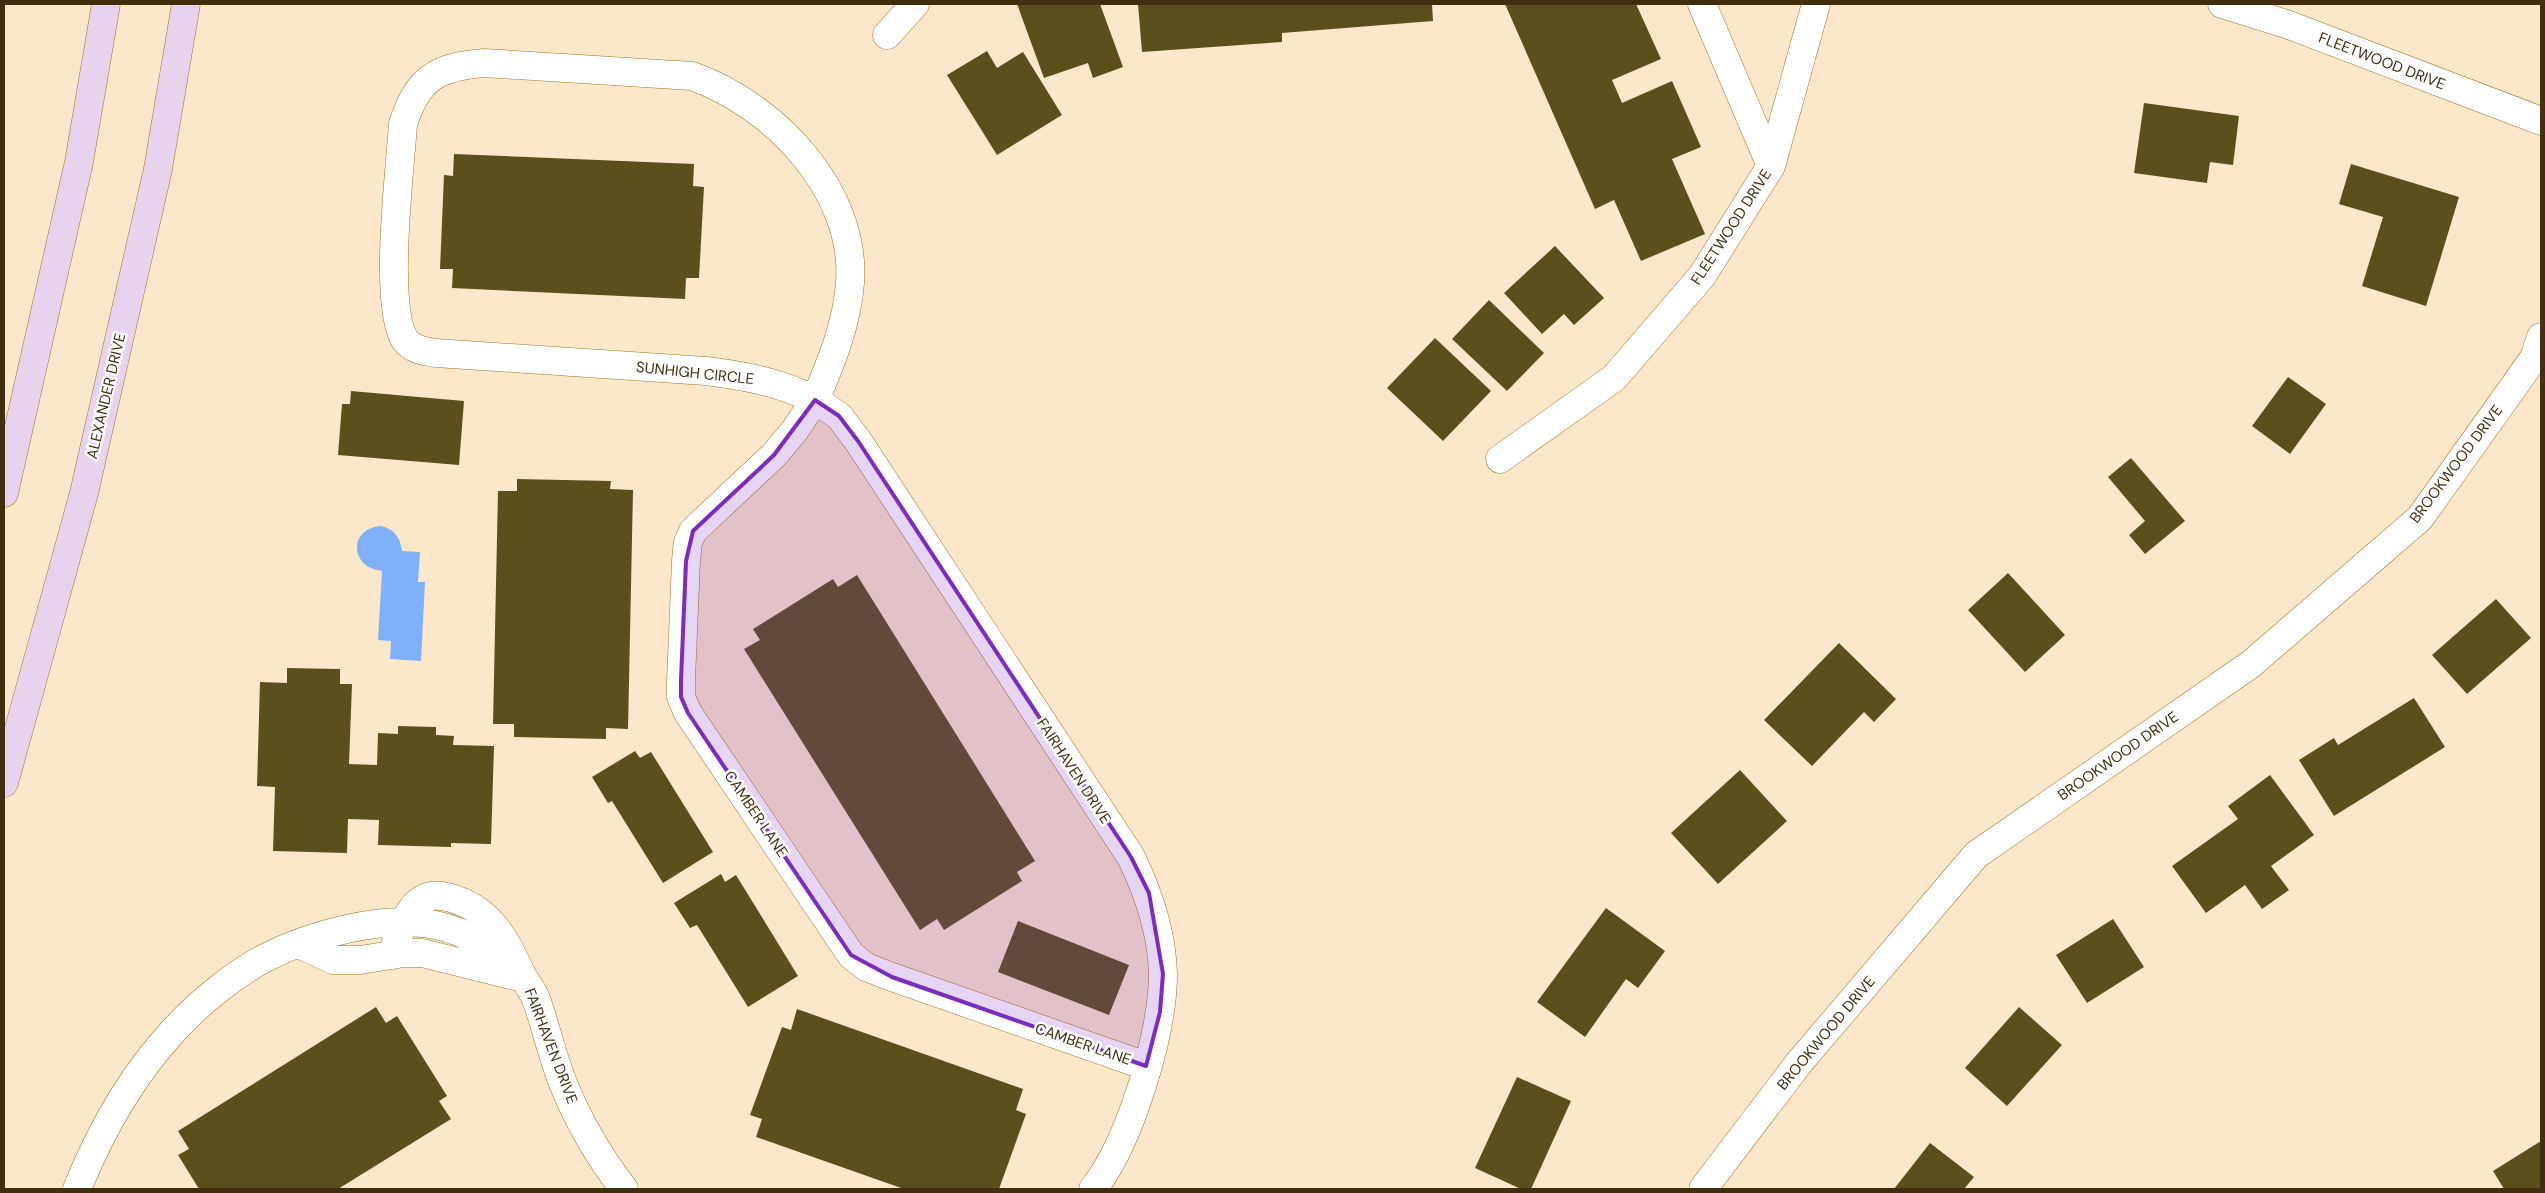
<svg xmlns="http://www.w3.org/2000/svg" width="2545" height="1193" font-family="'DM Sans',sans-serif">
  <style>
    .water { fill: #7fb1fa }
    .building { fill: #5a501c }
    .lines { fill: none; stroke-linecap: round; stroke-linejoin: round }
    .street-casing { stroke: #a07426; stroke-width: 29 }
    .secondary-casing { stroke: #a07426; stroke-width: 29 }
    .street { stroke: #fff; stroke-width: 28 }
    .secondary { stroke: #e8d3ef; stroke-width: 28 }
    .marked { fill: #7b2cbf; fill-opacity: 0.2; stroke: #7b2cbf; stroke-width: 4; stroke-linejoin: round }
    .labels { text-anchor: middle; stroke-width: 5; stroke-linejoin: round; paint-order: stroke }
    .street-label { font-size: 15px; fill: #412e0e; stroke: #fff }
  </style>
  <rect width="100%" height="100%" fill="#fbe8cb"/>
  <!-- water -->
  <path class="water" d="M380,526C395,529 400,537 402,551L420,552L418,582H425L421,661L390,659L391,641L378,640L382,571C350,568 348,529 380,526Z"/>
  <!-- building -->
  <path class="building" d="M1017,4H1100L1123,67L1093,78L1088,63L1044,78Z
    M1138,4H1432L1433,21L1282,33V42L1142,52Z
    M1505,4H1636L1661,59L1612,80L1622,103L1672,81L1701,147L1672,159L1705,234L1641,261L1614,200L1595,209Z
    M987,51L997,68L1023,52L1062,115L997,155L947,75Z
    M2144,103L2239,116L2233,165L2210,162L2207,183L2134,173Z
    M454,154L694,164L693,186L704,187L699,278H686L685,299L452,288L453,269H440L444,175L453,176Z
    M2351,164L2459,197L2426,306L2362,286L2383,217L2339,204Z
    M1555,246L1604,298L1574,325L1564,314L1542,334L1504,293Z
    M1489,300L1544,353L1507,391L1452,339Z
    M1435,338L1491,391L1443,441L1387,388Z
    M2288,377L2326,404L2290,454L2252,426Z
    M351,391L464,401L459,465L338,455L342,404H350Z
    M2131,458L2185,521L2145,554L2129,535L2145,521L2108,477Z
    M517,479L611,481L610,489L633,490L628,729L606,728V739L514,737V724H493L498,491H517Z
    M2008,573L2065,635L2025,672L1968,610Z
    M857,575L1035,861L1017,872L1022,881L944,930L937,919L920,930L744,649L760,640L753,629L833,579L838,587Z
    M2496,599L2531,638L2467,694L2432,655Z
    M1839,643L1896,699L1874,722L1864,712L1812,766L1764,720Z
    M287,668L340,669V684H352L349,764L377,765L378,733L398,734V726L436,727V735L454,736L453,745L494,746L491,844L451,843V847L378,845L379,820L348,819L347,853L273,851L275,787L257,786L260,682L287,683Z
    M2414,698L2445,747L2334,816L2299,760L2334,738L2338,745Z
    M635,751L640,758L651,752L713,852L663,883L612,801L608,803L592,777Z
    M1740,770L1787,821L1718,884L1671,833Z
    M2270,775L2314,835L2271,866L2289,890L2262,909L2245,885L2206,913L2172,866L2238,819L2228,806Z
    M721,874L725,882L736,875L798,976L748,1007L697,925L690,928L674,903Z
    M1606,908L1665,951L1638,988L1626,979L1585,1037L1537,1002Z
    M2113,919L2144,967L2087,1003L2056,955Z
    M1018,921L1129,965L1109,1015L998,972Z
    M376,1007L386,1023L397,1016L447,1096L439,1101L451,1119L338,1189H199L178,1155L189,1149L178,1131Z
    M2019,1007L2062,1045L2007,1106L1965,1068Z
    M797,1009L1023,1089L1016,1110L1026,1114L999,1189H904L756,1137L762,1119L750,1115L782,1027L791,1030Z
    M1517,1077L1571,1101L1531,1189H1521L1475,1168Z
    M2541,1141V1189H2504L2493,1171Z
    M1930,1143L1974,1177L1964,1189H1894Z"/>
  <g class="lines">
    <!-- street casing -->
    <g class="street-casing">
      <path id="street" d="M1702,4L1771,166
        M2222,4L2289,25L2541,121
        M887,35L915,4
        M484,63L692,76C774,105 857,191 850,283C847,324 831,363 815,400C778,382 747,376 706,371L436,353C425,351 412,350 405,340C383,305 400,170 403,124C418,78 436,67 484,63Z
        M1500,459L1614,378L1702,276L1771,166L1816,4
        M299,944L333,960H360L404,953H422L523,978
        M392,955C401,928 411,888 447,897C490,907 505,939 522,975C527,984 534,992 537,1002C547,1030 553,1060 565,1088C580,1124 600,1158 624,1189
        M77,1189C100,1132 133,1074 175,1029C199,1003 232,976 263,959C309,935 384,914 435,925C470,931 499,955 524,979
        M1093,1189C1130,1143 1163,1033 1163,974C1162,932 1149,894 1131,857L858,441L839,416L815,400L795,430L774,455L693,531L688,542L686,561L681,680V697L688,713L851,955L866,967L892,977L1146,1066
        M1703,1189L1798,1064L1976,855L2251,664L2420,518L2534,358L2541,337"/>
    </g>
    <!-- secondary casing -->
    <g class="secondary-casing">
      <path id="secondary" d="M4,493L79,162L106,4
        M4,783L84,493L158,169L186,4"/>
    </g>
    <!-- street -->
    <use href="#street" class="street"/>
    <!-- secondary -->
    <use href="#secondary" class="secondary"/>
  </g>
  <!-- marked area -->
  <path class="marked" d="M815,400L839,416L858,441L1131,857L1149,893L1163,974L1160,1012L1146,1066L892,977L851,955L688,713L681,697V680L686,561L693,531L774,455Z"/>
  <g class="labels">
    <!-- street labels -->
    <g class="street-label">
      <text transform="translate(2382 61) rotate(21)" y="5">FLEETWOOD DRIVE</text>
      <text transform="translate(1731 227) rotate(-57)" y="5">FLEETWOOD DRIVE</text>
      <text transform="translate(695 373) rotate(6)" y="5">SUNHIGH CIRCLE</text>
      <text transform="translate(106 396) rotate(-77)" y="5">ALEXANDER DRIVE</text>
      <text transform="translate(2456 464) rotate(-53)" y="5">BROOKWOOD DRIVE</text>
      <text transform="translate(2118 756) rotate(-35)" y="5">BROOKWOOD DRIVE</text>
      <text transform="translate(1074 771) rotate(57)" y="5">FAIRHAVEN DRIVE</text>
      <text transform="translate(756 814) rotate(56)" y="5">CAMBER LANE</text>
      <text transform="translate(1826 1033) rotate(-50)" y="5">BROOKWOOD DRIVE</text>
      <text transform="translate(1083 1044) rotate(19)" y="5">CAMBER LANE</text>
      <text transform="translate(551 1046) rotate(69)" y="5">FAIRHAVEN DRIVE</text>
    </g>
  </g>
  <!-- border -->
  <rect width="2545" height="1193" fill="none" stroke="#412e0e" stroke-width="10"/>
</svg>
